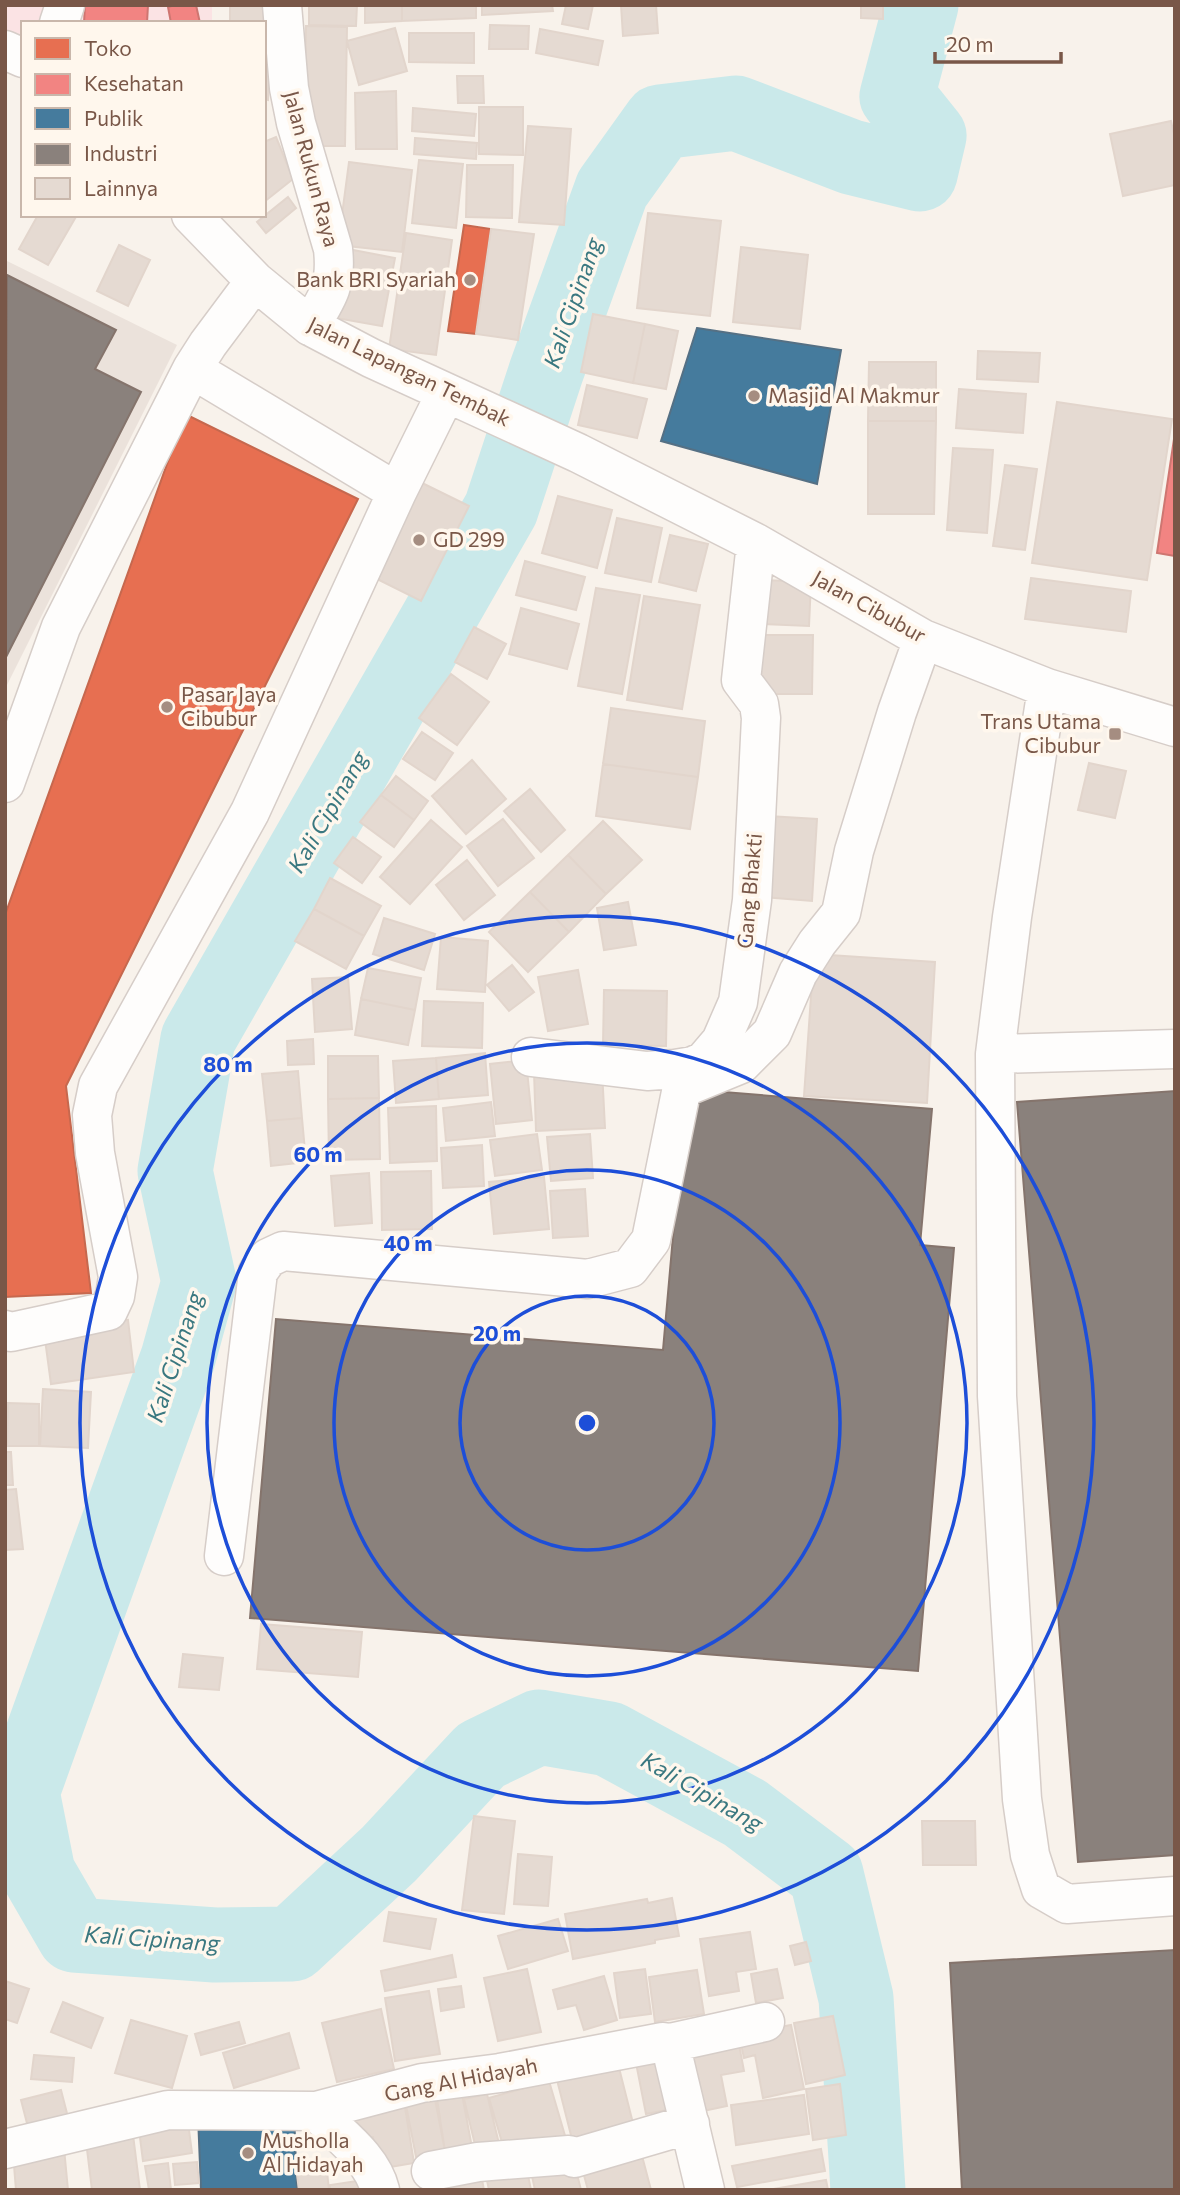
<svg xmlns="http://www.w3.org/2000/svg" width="1180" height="2195" font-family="Commissioner,sans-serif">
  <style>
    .industrial { fill: #ebe2db }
    .medical { fill: #fbe3e4 }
    .shops { fill: #e76f51; stroke: #c6684e; stroke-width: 2 }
    .health { fill: #f28482; stroke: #ce7671; stroke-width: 2 }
    .public { fill: #457b9d; stroke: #557084; stroke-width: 2 }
    .industry { fill: #8a817c; stroke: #85746c; stroke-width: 2 }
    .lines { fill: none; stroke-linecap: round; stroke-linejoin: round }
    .river { stroke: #cae9ea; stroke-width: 75 }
    .building { fill: #e5dad2; stroke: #e2d5cc; stroke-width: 2 }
    .minor-casing { stroke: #d6cdc8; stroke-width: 41 }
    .minor { stroke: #fefdfc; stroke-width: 38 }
    .ring { fill: none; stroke: #1d4ed8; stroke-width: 3.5 }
    .poi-dot { fill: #a58d81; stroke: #fff7ed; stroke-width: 2.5 }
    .labels { text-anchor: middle; stroke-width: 7; stroke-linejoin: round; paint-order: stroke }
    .street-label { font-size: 21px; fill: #795748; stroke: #fff7ed }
    .poi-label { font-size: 21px; fill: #795748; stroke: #fff7ed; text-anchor: start }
    .water-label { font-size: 23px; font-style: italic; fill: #3a7880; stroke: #fff7ed }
    .centre { fill: #1d4ed8; stroke: #fff7ed; stroke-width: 3.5 }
    .ring-label { font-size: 21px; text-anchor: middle; font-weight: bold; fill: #1d4ed8; stroke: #fff7ed; stroke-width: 7; stroke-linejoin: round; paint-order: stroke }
  </style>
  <rect width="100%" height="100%" fill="#f8f2eb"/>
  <!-- industrial -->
  <path class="industrial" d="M5,260L177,345L5,689Z"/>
  <!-- medical -->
  <path class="medical" d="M5,5H212V23H23V35L5,30Z"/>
  <!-- shops -->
  <path class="shops" d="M464,225L491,229L476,334L448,331Z
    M185,414L358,499L66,1086L91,1293L5,1297V915Z"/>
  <!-- health -->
  <path class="health" d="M85,5H148L147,23H84Z
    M175,5H196L200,23H171L168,7Z
    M1174,439H1175V556L1157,553Z"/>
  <!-- public -->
  <path class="public" d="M697,328L841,350L817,484L661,441Z
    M294,2113L297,2190H201L198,2116Z"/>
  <!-- industry -->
  <path class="industry" d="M7,275L116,330L95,369L141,392L5,659Z
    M686,1089L932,1109L920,1245L954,1248L918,1671L250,1618L276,1319L663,1350Z
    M1175,1091V1855L1078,1862L1017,1102Z
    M1175,1950V2190H962L950,1963Z"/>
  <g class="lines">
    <!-- river -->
    <path class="river" d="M868,2190L856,1998L826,1874L745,1813L609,1739L539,1727L481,1755L389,1854L292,1944L215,1945L74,1935L38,1873L22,1792L178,1358L199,1282L175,1171L198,1039L501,509L546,372L612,189L660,122L736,113L851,157L920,174L929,136L897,96L921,5"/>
  </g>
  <!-- building -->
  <path class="building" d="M230,5H270V34H264V23H230Z
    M309,5H357L356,26L309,25Z
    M365,5H402V21L365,23Z
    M402,5H476V18L402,21Z
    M482,5H552L553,11L482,15Z
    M566,5H593L588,29L562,24Z
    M621,5H656L658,33L623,36Z
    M861,5H883V19L861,18Z
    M490,25L529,26L528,49H489Z
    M306,26L347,27L345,146H304Z
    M395,28L407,71L359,85L347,41Z
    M540,29L603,41L598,65L536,53Z
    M409,33H474V63L409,62Z
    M264,37H271L268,100L264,99Z
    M457,76H483L484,103H458Z
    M396,91L397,149H356L355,93Z
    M479,107H523V155L479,154Z
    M413,108L476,114L474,136L412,131Z
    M1171,121L1175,139V185L1123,196L1110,134Z
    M528,126L571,129L564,225L519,222Z
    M276,137L293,179L264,202V142Z
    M415,138L477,143L476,159L414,154Z
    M419,160L463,164L456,228L412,223Z
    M349,162L412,170L402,252L338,245Z
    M467,165H513L512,218L466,217Z
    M288,197L296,208L266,233L257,222Z
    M648,213L721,221L710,316L637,308Z
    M38,215H77L48,265L19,249Z
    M491,229L534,234L518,340L476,334Z
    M406,233L452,240L436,355L389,349Z
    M119,245L150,260L128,306L97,291Z
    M741,247L808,255L800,329L733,322Z
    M348,249L395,258L382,326L336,318Z
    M593,314L645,324L633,383L581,372Z
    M645,324L678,331L666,389L633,383Z
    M978,351L1040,353L1038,382L977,379Z
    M869,362H936V421H868Z
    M587,385L647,399L637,438L578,425Z
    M959,389L1026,394L1023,433L956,428Z
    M1057,402L1172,419L1147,580L1032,563Z
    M868,421H936L934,514H868Z
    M953,448L993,450L987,533L947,530Z
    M1005,465L1037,469L1025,550L993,546Z
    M416,480L469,506L421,601L369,575Z
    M558,496L612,510L597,568L542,553Z
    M617,518L662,528L651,582L605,573Z
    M670,535L708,544L696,591L659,582Z
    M525,561L585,577L576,610L516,595Z
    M1031,578L1131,591L1126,632L1025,619Z
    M763,580L811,582L809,626L761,624Z
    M596,588L640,595L622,694L578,686Z
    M644,596L700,605L682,709L627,700Z
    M521,608L579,624L567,669L509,654Z
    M474,627L506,644L487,679L455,662Z
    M761,635H813L812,694H761Z
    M451,674L489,702L457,745L419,718Z
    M611,708L705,721L698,777L603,764Z
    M422,732L453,753L435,780L403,759Z
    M472,760L506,799L466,834L432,796Z
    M1089,763L1126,771L1115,818L1078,810Z
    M603,764L698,777L690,829L596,816Z
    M396,776L428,801L414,820L381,795Z
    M530,789L565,830L541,852L504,811Z
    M381,795L414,820L394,847L360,822Z
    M768,816L817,819L812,901L763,897Z
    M503,819L534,858L498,886L467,846Z
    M431,820L462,847L410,904L380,877Z
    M603,821L642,860L606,894L568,855Z
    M353,837L381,857L362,883L334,863Z
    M568,855L606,894L569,932L530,892Z
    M467,860L495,895L464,920L436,885Z
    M330,878L381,906L364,936L314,909Z
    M530,892L569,932L528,972L489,932Z
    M628,902L636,945L604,950L597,908Z
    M314,909L364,936L346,969L295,941Z
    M384,918L435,934L424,970L373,954Z
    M441,937L488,941L485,992L437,989Z
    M814,954L935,962L927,1103L804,1096Z
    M512,965L534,992L509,1011L487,985Z
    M368,968L421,978L415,1010L361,999Z
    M578,970L588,1024L548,1031L538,977Z
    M348,977L352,1029L315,1032L312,979Z
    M604,990L667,991L666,1046L603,1045Z
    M361,999L415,1010L408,1045L355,1035Z
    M424,1001L483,1003L482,1048L422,1046Z
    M313,1039L314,1064L288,1065L287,1041Z
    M485,1053L488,1095L439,1099L436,1058Z
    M328,1056H378L379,1098L328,1099Z
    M436,1058L439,1099L396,1103L393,1061Z
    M526,1060L532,1120L496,1124L490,1064Z
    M602,1070L605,1128L536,1131L534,1072Z
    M298,1071L302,1118L267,1121L262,1074Z
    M379,1098L380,1159L329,1160L328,1099Z
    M491,1102L495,1136L446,1141L443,1108Z
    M436,1106L437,1161L390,1163L388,1108Z
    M302,1118L306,1162L271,1166L267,1121Z
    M537,1134L542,1170L495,1176L490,1140Z
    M590,1134L593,1178L551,1181L547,1137Z
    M482,1145L484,1186L443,1188L441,1148Z
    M431,1171L432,1229L382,1230L381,1172Z
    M369,1173L372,1223L335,1226L331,1176Z
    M544,1177L549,1229L494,1234L489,1182Z
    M585,1189L588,1236L553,1238L550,1191Z
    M128,1320L134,1372L51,1384L44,1332Z
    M43,1389L91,1392L88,1448L40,1446Z
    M8,1403L39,1404V1446H7Z
    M5,1452H11L13,1485H5Z
    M16,1489L23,1549L5,1550V1490Z
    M261,1624L362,1632L358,1677L257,1669Z
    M183,1654L223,1658L219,1690L179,1687Z
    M474,1816L515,1821L504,1914L462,1910Z
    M922,1821H975L976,1865H923Z
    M518,1854L552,1857L548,1906L514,1904Z
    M672,1898L679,1936L655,1940V1943L573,1959L565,1914L647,1899L648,1903Z
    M389,1912L436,1919L430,1949L384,1941Z
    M558,1919L568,1951L508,1969L498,1936Z
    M750,1932L756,1969L736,1972L739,1991L709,1996L700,1939Z
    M806,1942L811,1961L795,1965L790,1946Z
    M452,1955L456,1977L385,1991L381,1971Z
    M527,1969L541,2032L498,2041L484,1978Z
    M645,1969L651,2014L620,2018L614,1973Z
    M777,1969L783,1998L756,2003L751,1974Z
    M697,1970L704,2014L655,2022L649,1977Z
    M604,1976L617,2020L584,2030L576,2005L558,2009L553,1990Z
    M5,1981L29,1989L17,2023L5,2019Z
    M461,1986L464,2007L441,2011L438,1989Z
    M429,1991L440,2054L395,2061L385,1998Z
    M63,2002L103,2018L91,2048L51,2032Z
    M381,2009L394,2069L337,2082L322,2023Z
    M833,2016L845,2075L806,2084L794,2023Z
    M131,2020L187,2036L172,2088L115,2073Z
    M239,2022L245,2043L201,2055L195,2034Z
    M791,2025L804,2089L763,2098L755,2055L744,2058L739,2035Z
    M289,2033L299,2068L234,2088L223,2053Z
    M737,2034L744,2071L721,2075L727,2106L689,2114L676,2045Z
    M615,2052L637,2139L576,2155L554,2068Z
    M34,2055L74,2058L72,2082L31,2079Z
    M661,2057L672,2109L646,2114L636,2063Z
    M549,2081L566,2139L506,2156L489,2098Z
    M840,2084L846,2135L813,2140L806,2089Z
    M433,2089L447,2161L418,2167L404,2095Z
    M61,2090L71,2129L31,2139L21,2100Z
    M462,2094L473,2153L446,2158L437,2099Z
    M487,2094L501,2152L478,2157L464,2099Z
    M804,2095L809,2134L736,2145L731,2105Z
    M404,2101L414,2163L378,2169L373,2137L348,2140L344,2110Z
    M187,2115L192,2153L143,2161L138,2122Z
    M133,2135L140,2190H92L86,2141Z
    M64,2148L68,2190H16L13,2153Z
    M821,2149L825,2171L737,2187L732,2166Z
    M641,2152L651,2190H588L582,2168Z
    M525,2161L531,2190H489L485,2171Z
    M197,2162L199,2183L175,2185L173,2164Z
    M168,2163L171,2190H149L145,2166Z
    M479,2164L484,2190H448L444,2171Z
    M575,2166L581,2190H535L532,2176Z
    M327,2172L329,2190H299L297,2175Z
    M371,2179L373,2190H330V2185Z
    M826,2180L828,2190H773V2189Z"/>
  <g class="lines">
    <!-- minor casing -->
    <g class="minor-casing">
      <path id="minor" d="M282,5L289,88L296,123L333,249C337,285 328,297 310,326
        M59,23L65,5
        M5,50L23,58
        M191,215L255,281L310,326L371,358L578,453L756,543L923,639L1047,688L1175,727
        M255,281L208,344L192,369L397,492L446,393
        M1047,688L1012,917L995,1054L997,1396L1022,1799L1030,1855L1041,1889L1067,1904L1175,1896
        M5,783L61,627L192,369
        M995,1054L1175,1049
        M531,1057L647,1071L675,1069L693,1066L704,1061L721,1041L738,1002L752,900L761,718L759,704L741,680L756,543
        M5,1330L11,1332L108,1311L115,1296L118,1277L95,1153L92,1115L98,1086L250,812L397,492
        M224,1556L258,1272L268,1258L283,1251L588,1279L630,1268L651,1240L681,1092L685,1087L741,1064L772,1033L798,973L817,943L841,913L854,851L897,712L923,639
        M670,2043L765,2022
        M316,2111C339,2135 372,2157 380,2190
        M5,2149L168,2110L316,2111L422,2083L500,2073L663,2042L670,2043L705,2190
        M431,2171L478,2162L569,2155L574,2158L690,2124"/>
    </g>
    <!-- minor -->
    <use href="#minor" class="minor"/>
  </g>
  <!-- distance rings -->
  <g class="ring">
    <circle cx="587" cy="1423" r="127"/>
    <circle cx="587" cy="1423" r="253"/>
    <circle cx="587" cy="1423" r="380"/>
    <circle cx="587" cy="1423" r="507"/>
  </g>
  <!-- markers -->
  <g class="poi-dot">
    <circle cx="470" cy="280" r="7"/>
    <circle cx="754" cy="396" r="7"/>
    <circle cx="419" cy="540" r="7"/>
    <circle cx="167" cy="707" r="7"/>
    <rect x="1108" y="727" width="14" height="14" rx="3.5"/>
    <circle cx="248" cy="2153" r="7"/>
  </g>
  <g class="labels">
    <!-- street labels -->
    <g class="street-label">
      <text transform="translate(311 169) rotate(75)" y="7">Jalan Rukun Raya</text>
      <text transform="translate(409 372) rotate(26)" y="7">Jalan Lapangan Tembak</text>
      <text transform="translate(869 607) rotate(29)" y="7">Jalan Cibubur</text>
      <text transform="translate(750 891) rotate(-85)" y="7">Gang Bhakti</text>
      <text transform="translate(461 2080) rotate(-11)" y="7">Gang Al Hidayah</text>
    </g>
    <!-- poi labels -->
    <g class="poi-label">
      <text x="456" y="287" text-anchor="end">Bank BRI Syariah</text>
      <text x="768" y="403">Masjid Al Makmur</text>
      <text x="433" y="547">GD 299</text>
      <text x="181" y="702">Pasar Jaya<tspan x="181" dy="24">Cibubur</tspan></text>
      <text x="1101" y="729" text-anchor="end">Trans Utama<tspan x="1101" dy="24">Cibubur</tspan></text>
      <text x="262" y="2148">Musholla<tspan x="262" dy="24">Al Hidayah</tspan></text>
    </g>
    <!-- water labels -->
    <g class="water-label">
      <text transform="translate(573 303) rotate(-71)" y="8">Kali Cipinang</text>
      <text transform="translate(328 812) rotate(-60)" y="8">Kali Cipinang</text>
      <text transform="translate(175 1357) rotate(-72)" y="8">Kali Cipinang</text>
      <text transform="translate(702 1792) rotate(30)" y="8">Kali Cipinang</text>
      <text transform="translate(152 1939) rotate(4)" y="8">Kali Cipinang</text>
    </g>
  </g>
  <circle cx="587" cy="1423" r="10" class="centre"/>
  <g class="ring-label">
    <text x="228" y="1072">80 m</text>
    <text x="318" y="1162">60 m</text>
    <text x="408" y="1251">40 m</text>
    <text x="497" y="1341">20 m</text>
  </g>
  <!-- border -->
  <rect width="1180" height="2195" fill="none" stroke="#795748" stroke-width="14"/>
  <!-- legend -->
  <rect x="21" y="21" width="245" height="196" fill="#fff7ed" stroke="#c9b7ab" stroke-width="2"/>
  <rect x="35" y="38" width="35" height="21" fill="#e76f51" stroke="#c9b7ab" stroke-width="2"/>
  <text x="84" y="56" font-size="21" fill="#795748">Toko</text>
  <rect x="35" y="74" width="35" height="21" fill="#f28482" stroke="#c9b7ab" stroke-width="2"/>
  <text x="84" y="91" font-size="21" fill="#795748">Kesehatan</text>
  <rect x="35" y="108" width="35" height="21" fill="#457b9d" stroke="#c9b7ab" stroke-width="2"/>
  <text x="84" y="126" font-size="21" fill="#795748">Publik</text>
  <rect x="35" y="144" width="35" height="21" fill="#8a817c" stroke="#c9b7ab" stroke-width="2"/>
  <text x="84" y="161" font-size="21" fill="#795748">Industri</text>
  <rect x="35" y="178" width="35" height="21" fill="#e5dad2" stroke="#c9b7ab" stroke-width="2"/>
  <text x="84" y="196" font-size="21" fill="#795748">Lainnya</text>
  <!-- scale -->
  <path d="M935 52v10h126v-10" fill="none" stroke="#795748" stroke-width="3.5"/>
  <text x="946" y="52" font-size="21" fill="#795748" stroke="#fff7ed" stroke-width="5" paint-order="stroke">20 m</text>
</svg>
